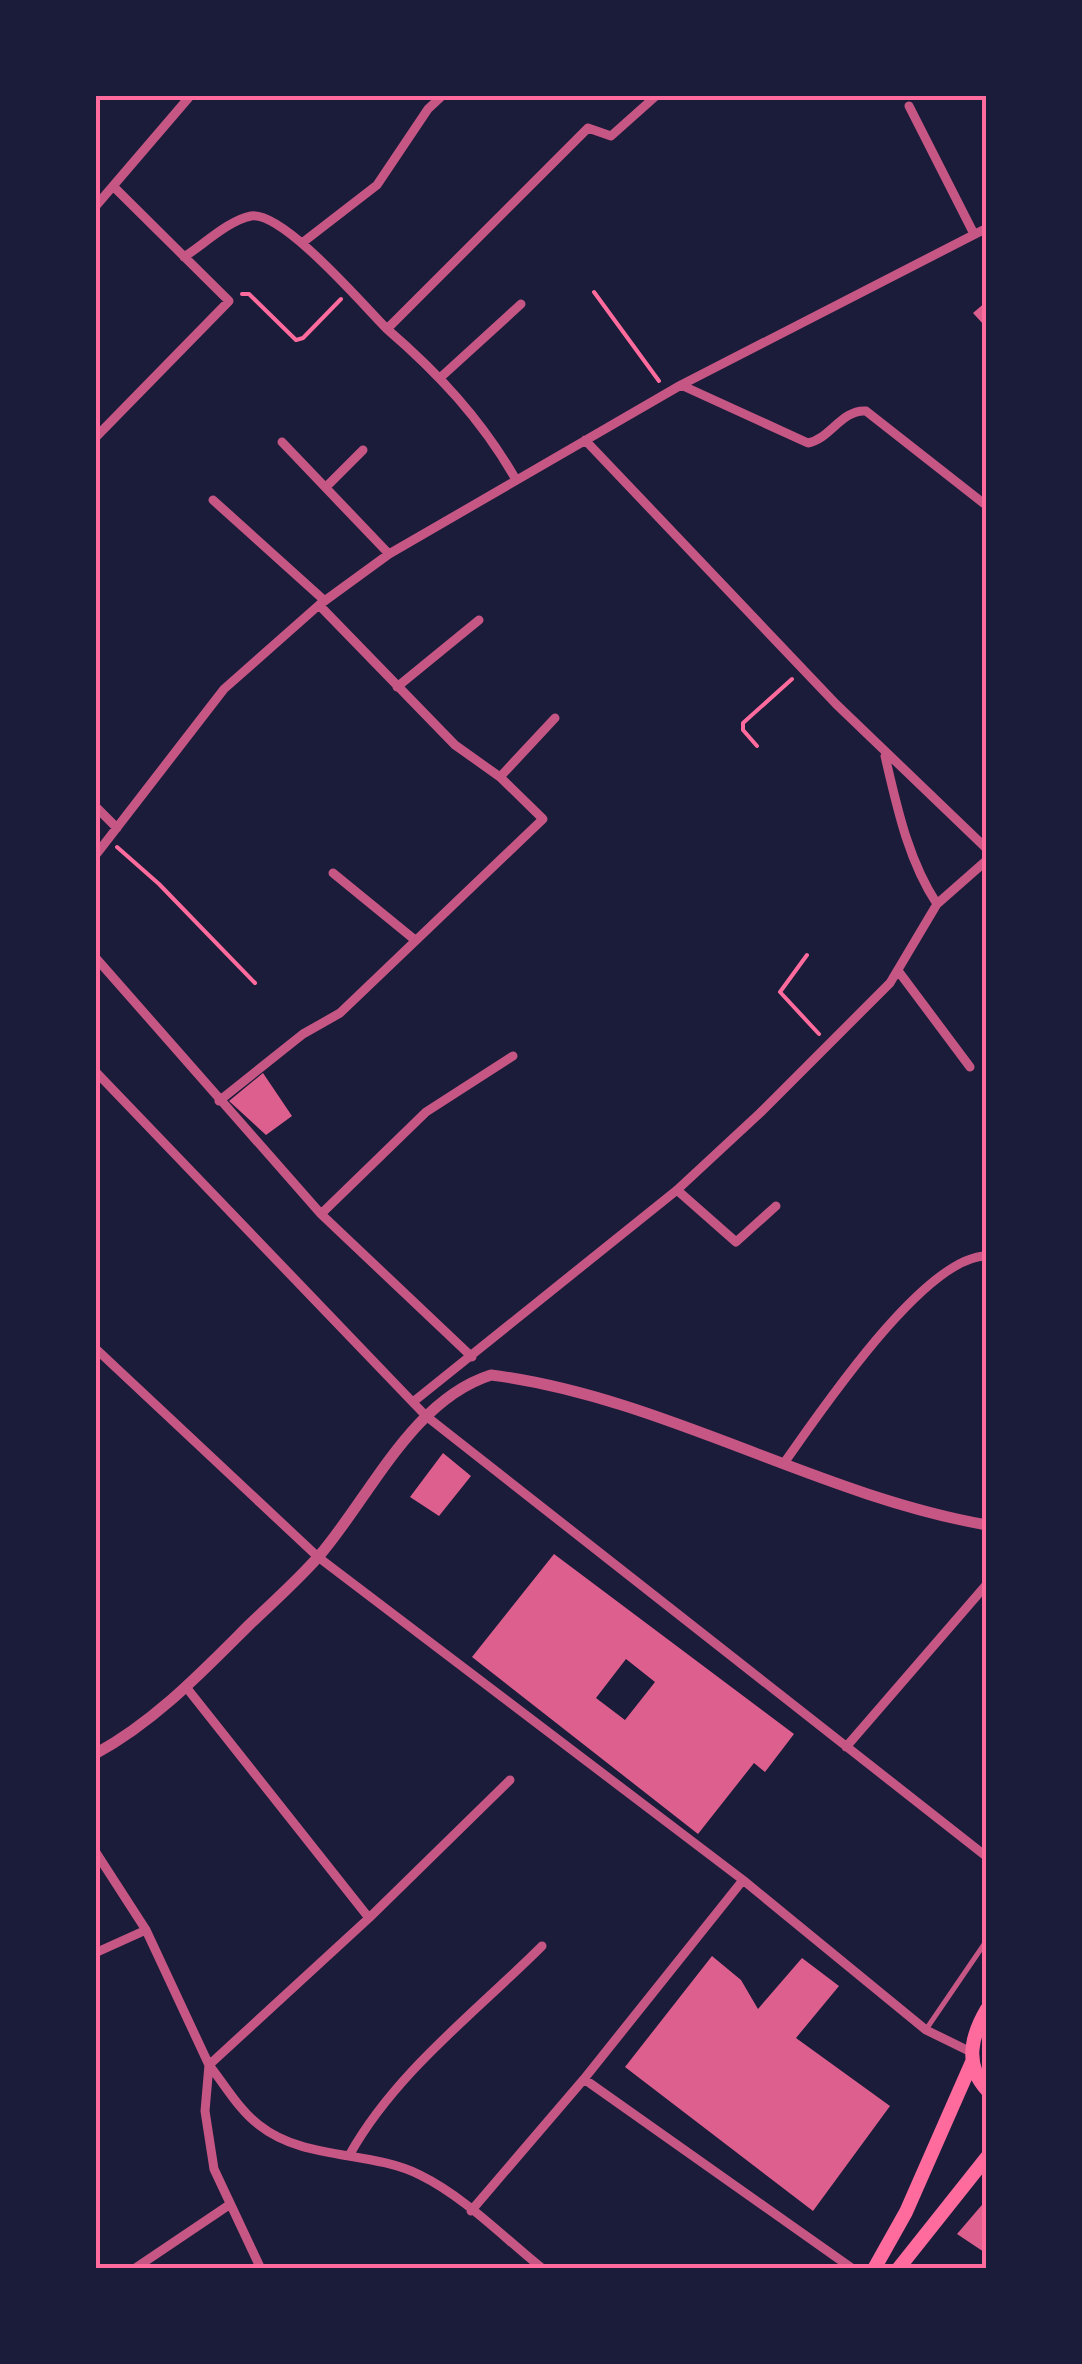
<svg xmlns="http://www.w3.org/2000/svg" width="1082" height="2364" font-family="Arial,sans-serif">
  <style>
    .building { fill: #dd5f8e; fill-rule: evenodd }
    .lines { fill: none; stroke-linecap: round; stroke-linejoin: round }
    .path { stroke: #ff6b9d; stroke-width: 4 }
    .service { stroke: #c65784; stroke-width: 5 }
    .minor { stroke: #c65784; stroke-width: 9 }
    .tertiary { stroke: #c65784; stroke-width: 11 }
    .primary { stroke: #ff6b9d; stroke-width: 14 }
    .neatline { fill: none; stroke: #ff6b9d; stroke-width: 4 }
  </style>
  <rect width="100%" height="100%" fill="#1b1b3a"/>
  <!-- building -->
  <path class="building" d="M987,301V323L984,325L973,313Z
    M263,1073L292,1116L266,1135L229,1101Z
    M443,1453L471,1476L439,1516L410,1497Z
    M554,1554L794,1734L765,1772L754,1763L698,1834L472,1657ZM626,1659L655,1682L625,1720L596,1698Z
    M712,1956L741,1980L758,2009L802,1958L839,1986L796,2038L890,2106L813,2211L625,2067Z
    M987,2199V2254L957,2234Z"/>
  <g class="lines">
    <!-- path -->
    <path class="path" d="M594,292L659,381
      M242,294H249L296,340L303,338L341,299
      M757,746L743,730V723L792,679
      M117,847L159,884L255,983
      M807,955L780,992L819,1034"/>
    <!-- service -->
    <path class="service" d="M927,2028L987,1940"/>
    <!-- minor -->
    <path class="minor" d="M909,106L973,232
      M95,207L191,95
      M302,243L377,185L428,109L443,95
      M184,257C203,245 229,220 251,216C283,211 363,305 387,329L588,128L611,136L657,95
      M387,329C438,373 481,419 515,478
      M441,377L521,304
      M681,385L808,443C830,439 842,409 866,411L987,506
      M95,438L229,301L115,188
      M585,440L836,704L987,849
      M282,442L389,554
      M326,487L363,450
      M213,500L325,601
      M319,605L455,745L500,777L555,718
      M397,687L479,620
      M885,756C897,807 908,860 937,904
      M95,806L117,828
      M95,856L224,689L319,605L389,554L681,385L987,228
      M333,873L415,940
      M95,957L321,1214L472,1357
      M899,972L970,1067
      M95,1071L426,1416L987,1857
      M219,1101L303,1034L340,1013L543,819L500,777
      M677,1190L736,1242L776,1206
      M321,1214L426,1112L513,1056
      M95,1348L318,1557L743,1880L926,2030L971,2052
      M413,1402L677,1190L760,1113L890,983L937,904L987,860
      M784,1463C819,1414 925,1255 987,1256
      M186,1687L369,1918L209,2065C225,2085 239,2110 259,2125C304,2161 370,2150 420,2175C465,2197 504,2238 543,2269
      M846,1747L987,1584
      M95,1851L146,1930L209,2065L205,2111L214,2169L261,2269
      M369,1918L510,1780
      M95,1953L146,1930
      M584,2079L853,2269
      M350,2154C396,2072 476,2012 542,1946
      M471,2211L584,2079L743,1880
      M134,2269L229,2205"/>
    <!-- tertiary -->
    <path class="tertiary" d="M95,1754C154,1722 201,1673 248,1626C272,1603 297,1581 319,1556C370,1497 412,1400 491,1375C663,1397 816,1495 987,1525"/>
    <!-- primary -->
    <path class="primary" d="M987,2009C971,2036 964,2065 987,2090
      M874,2269L906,2212L972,2062
      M898,2269L987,2157"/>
  </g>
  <!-- border -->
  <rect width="1082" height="2364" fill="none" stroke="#1b1b3a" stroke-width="195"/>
  <rect x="98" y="98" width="886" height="2168" class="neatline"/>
</svg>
